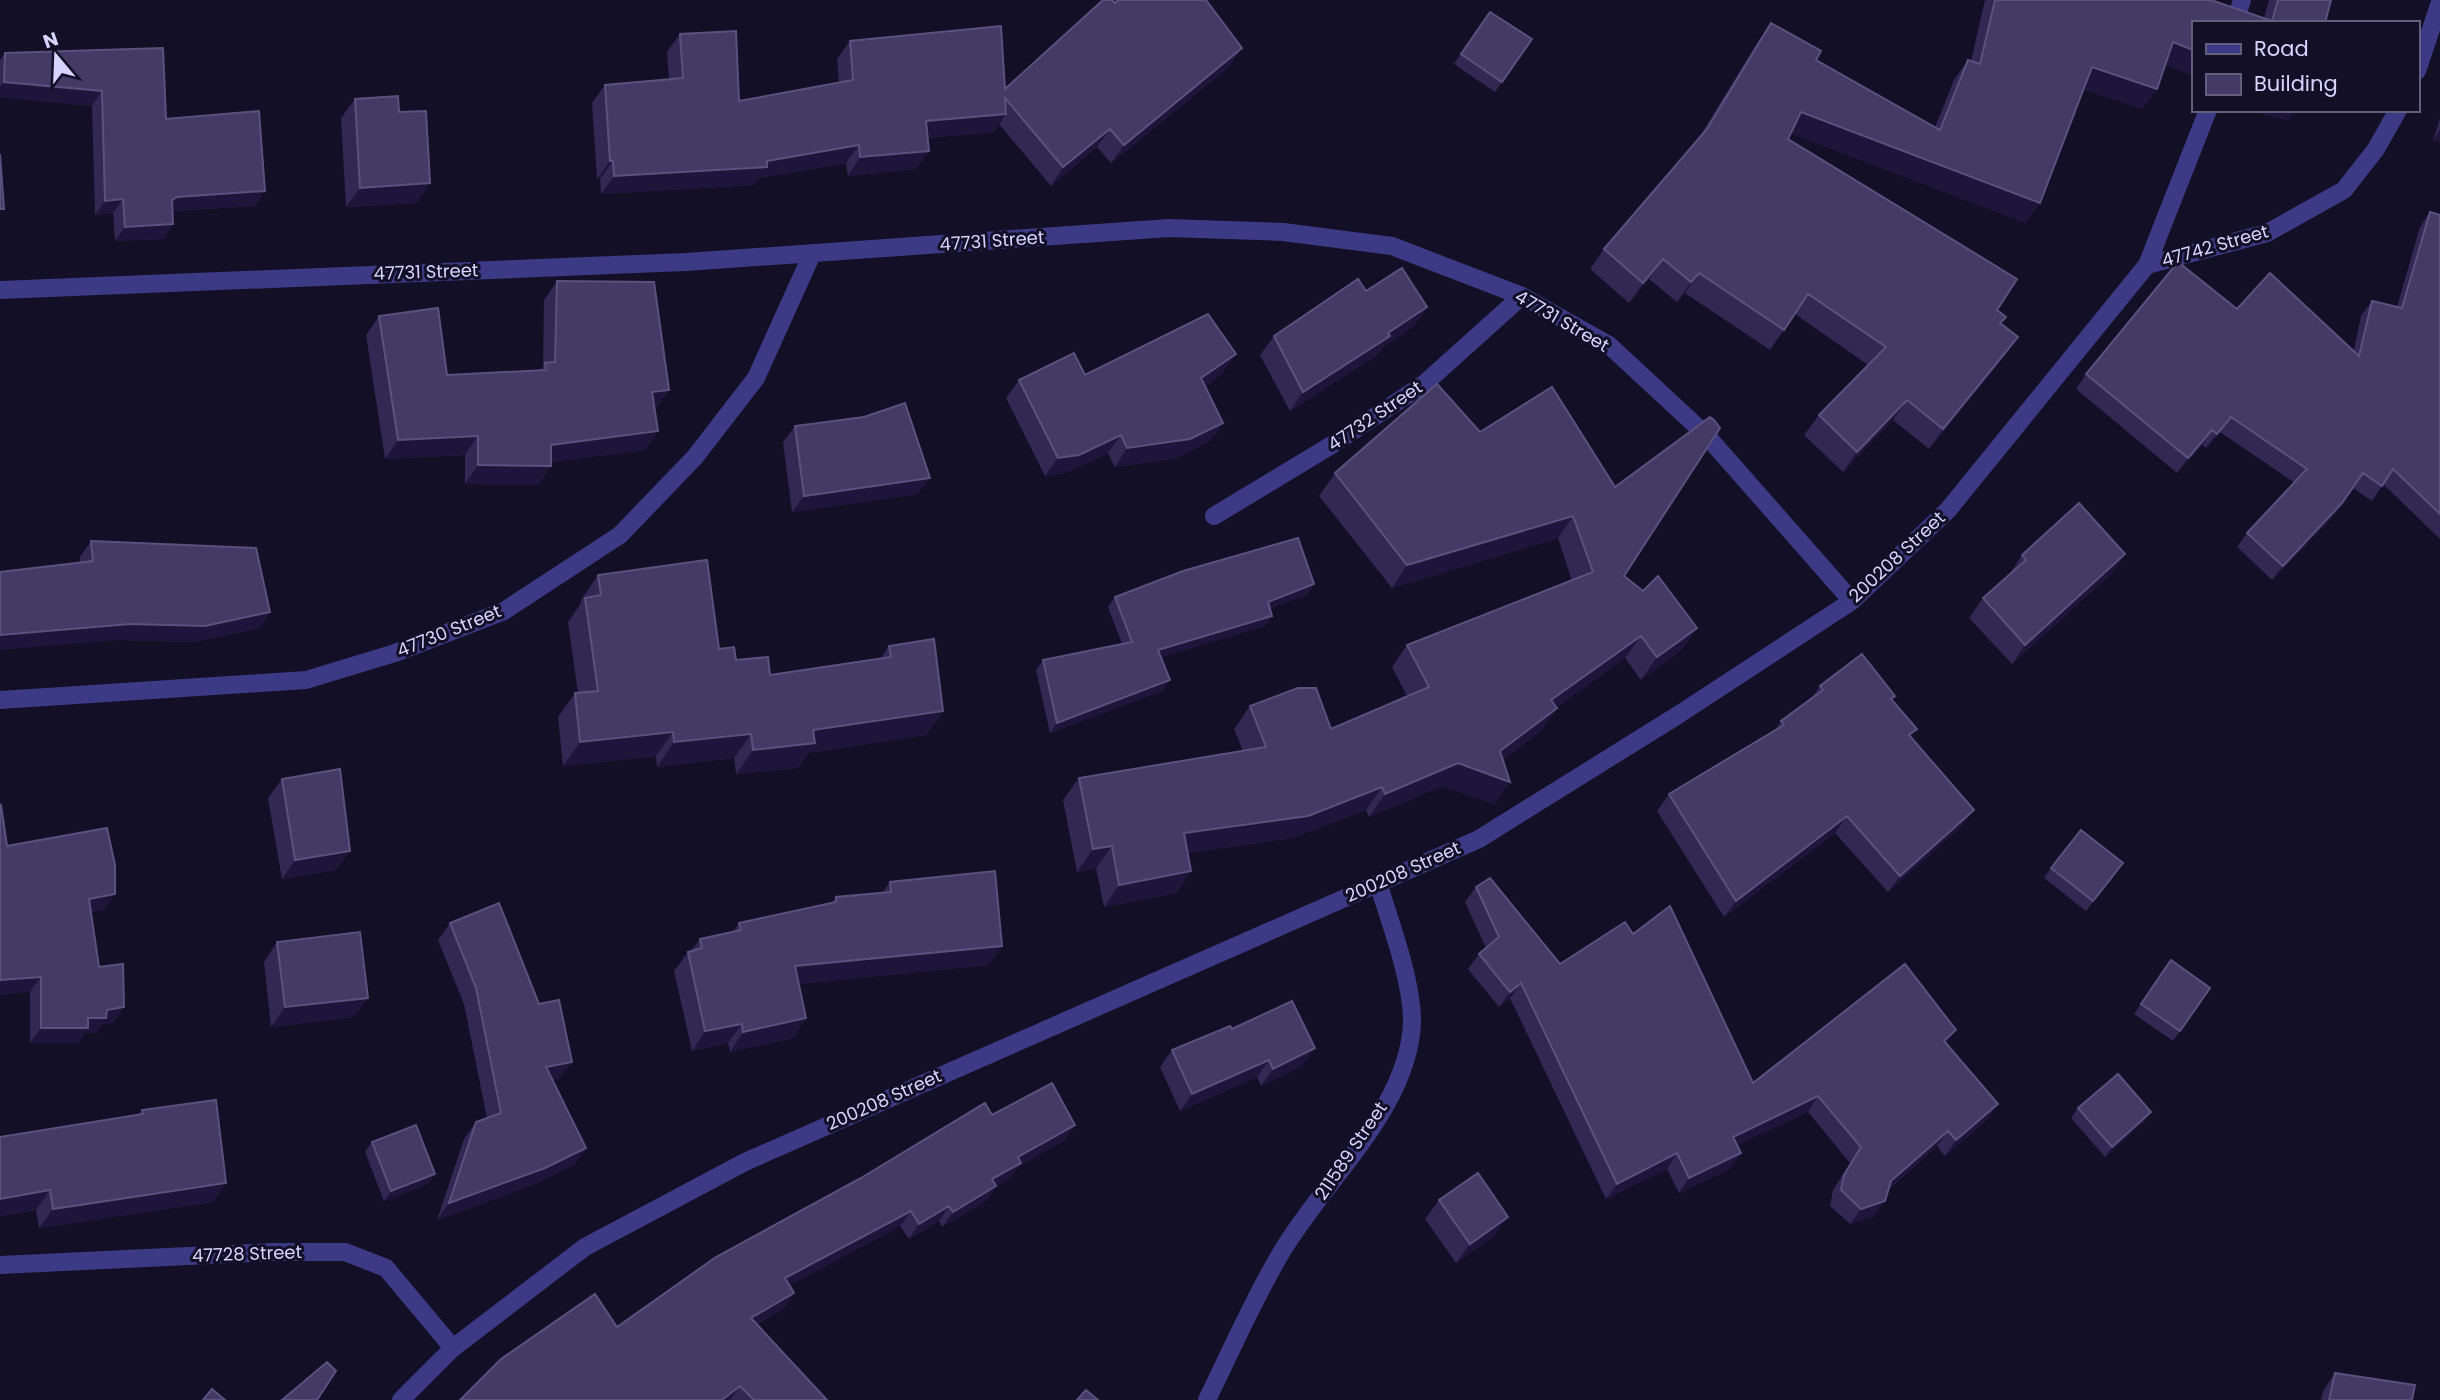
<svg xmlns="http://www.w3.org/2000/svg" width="2440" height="1400" font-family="Poppins,sans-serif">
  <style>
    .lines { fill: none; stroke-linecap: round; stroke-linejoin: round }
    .service { stroke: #3d3a85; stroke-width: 18 }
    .minor { stroke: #3d3a85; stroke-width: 18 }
    .wall { fill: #312854 }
    .shaded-wall { fill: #1d163a }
    .building { fill: #433a66; stroke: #5a527e; stroke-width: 2 }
    .labels { text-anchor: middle; stroke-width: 6; stroke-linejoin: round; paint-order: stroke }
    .street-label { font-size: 18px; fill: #d9d4ff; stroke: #130f26 }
  </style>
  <rect width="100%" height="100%" fill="#130f26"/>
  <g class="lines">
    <!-- service -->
    <path class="service" d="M1214,516L1330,446L1424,384L1522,296"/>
    <!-- minor -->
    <path class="minor" d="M2235,23L2242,0
      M2417,71L2440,2
      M2147,265L2267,233L2344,190L2376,149L2398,110
      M0,290L686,262L1169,228L1283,232L1392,246L1522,296L1609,345L1706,435L1852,601
      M0,700L306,680L395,653L504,611L620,535L695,457L756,378L812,254
      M0,1265L273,1252H345L386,1268L453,1348
      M401,1400L453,1348L585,1247L745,1162L1479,839L1678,715L1852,601L1948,510L2147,265L2208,110
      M1207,1400C1231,1351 1253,1300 1281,1253C1322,1182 1410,1108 1412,1021C1412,980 1390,922 1378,883"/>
  </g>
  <!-- wall -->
  <path class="wall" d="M1985,0H2211L2264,18L2269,0H2331L2193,75L2166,65L2143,109L2083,89L2026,223L1790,133L1788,139L1997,310L2001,324L2018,337L2004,357L1929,449L1893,420L1843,472L1804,435L1819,415L1868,365L1795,314L1770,350L1685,293L1677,302L1649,279L1629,303L1590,269L1604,249L1700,136L1757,43L1771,23L1816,60L1935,127L1954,80L1968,60L1971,61Z
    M1115,3L1229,67L1111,163L1097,147L1051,186L999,124L994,132L927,138L929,151L916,169L848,176L846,163L759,178L754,185L601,194L600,179H597L592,103L605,85L669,79L667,52L680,34L739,101L839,82L837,59L850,41L1005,89Z
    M1490,12L1532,39L1495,92L1454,64Z
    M163,48L166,119L265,191L255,206L172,211L173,224L163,239L115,241L113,213L95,215L92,106L0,97V60L5,53Z
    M355,99L399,112L417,203L346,207L341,118Z
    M2440,119V142L2433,140Z
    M2430,212L2440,215V539L2383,484L2372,501L2353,488L2332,518L2272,580L2237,547L2247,533L2295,483L2220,432L2206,448L2202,445L2177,473L2076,389L2086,374L2354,350L2361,316L2372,301L2397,307L2420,227Z
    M557,281L669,390L656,408L654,409L658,431L645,450L551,462V466L538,485L465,484V455L385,459L366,335L379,316L447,375L540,371L543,367L544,300Z
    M1366,291L1427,307L1414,326L1383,347L1377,355L1290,411L1260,355L1274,336Z
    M1223,373L1205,386L1223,423L1210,441L1177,458L1115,467L1108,453L1066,473L1045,476L1006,398L1019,380L1085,375Z
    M1552,387L1624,576L1643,591L1697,628L1681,650L1641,680L1625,658L1556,708L1541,731L1503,760L1510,782L1494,804L1442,786L1369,817L1366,810L1292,838L1188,853L1191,871L1176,893L1104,907L1096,868L1077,872L1063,800L1079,778L1243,751L1234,729L1250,706L1331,729L1407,696L1392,667L1407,645L1572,581L1558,538L1392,588L1319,496L1335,473L1480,432Z
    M795,426L918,494L792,512L783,442Z
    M91,541L270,612L259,628L194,642L119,640L80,562V557Z
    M2125,554L2111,574L2012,664L1969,618L1983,598L2009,575L2022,555Z
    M598,575L719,649L736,660L770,675L880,659L889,646L943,711L926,735L808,753L798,768L736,774L734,758L657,767L656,756L563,766L558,717L575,693H578L568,622L581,603V600Z
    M1314,584L1307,595L1270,608L1272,616L1265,626L1161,657L1170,680L1162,691L1050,733L1036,670L1043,660L1122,644L1108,607L1115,597Z
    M1820,686L1895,696L1892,700L1911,737L1962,826L1888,892L1835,833L1724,917L1657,811L1669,794L1775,730L1781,721L1811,699Z
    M282,779L350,851L336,870L282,879L268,798Z
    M7,846L104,910L91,912L99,967L124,1007L113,1023L102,1024L96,1033H85L78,1043H30V992Z
    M2123,863L2086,911L2044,878L2051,868Z
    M890,882L989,965L799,984L806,1018L793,1038L730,1052L728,1043L692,1051L674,971L688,952L691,951L700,939L733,932L739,923L831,904L836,897L883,892Z
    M1476,887L1560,964L1633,934L1753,1083L1947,1043L1988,1119L1945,1156L1937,1146L1889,1189L1874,1216L1850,1224L1830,1206L1833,1190L1850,1163L1808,1112L1737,1145L1730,1169L1679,1193L1667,1169L1606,1199L1510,998L1499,1007L1468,969L1479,954L1486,948L1465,902Z
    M450,923L539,1004L572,1062L560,1078L552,1080L586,1148L575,1164L533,1185L437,1220L464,1139L476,1122L487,1118L464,1004L438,940Z
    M277,942L354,1017L271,1027L264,962Z
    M2171,960L2210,988L2173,1041L2134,1014Z
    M1232,1029L1303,1065L1261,1086L1257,1077L1180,1111L1160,1067L1172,1050Z
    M2078,1108L2144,1122L2105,1157L2071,1118Z
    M142,1110L226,1183L213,1202L39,1228L36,1210L0,1216L139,1114Z
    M992,1115L1065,1140L1019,1166L1010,1178L996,1186L986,1201L942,1227L939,1221L909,1239L900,1226L790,1285L794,1293L784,1308L757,1324L827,1400H460L617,1327Z
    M372,1142L435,1174L428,1184L384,1201L365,1152Z
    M1439,1200L1494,1236L1456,1263L1425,1219Z
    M2335,1373L2412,1400H2321L2323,1391Z"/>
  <!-- shaded-wall -->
  <path class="shaded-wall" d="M2173,42L2193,50V75L2159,62Z
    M1242,48L1229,67L1111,163L1124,145Z
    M2092,67L2157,89L2143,109L2078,87Z
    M4,82L102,91L92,106L0,97V87Z
    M2250,110H2295L2288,121Z
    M1801,112L2040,203L2026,223L1787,132Z
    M1006,114L994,132L913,139L926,121Z
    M1110,129L1097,147L1051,186L1063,167Z
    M2440,130V142L2433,140Z
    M859,145L846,163L759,178L754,185L601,194L614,176L767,161Z
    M929,151L916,169L848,176L860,157Z
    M610,161H613L600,179H597Z
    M430,183L417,203L346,207L360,188Z
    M265,191L255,206L167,211L172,200L177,197Z
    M123,199L113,213L95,215L105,201Z
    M173,224L163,239L115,241L125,227Z
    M1663,259L1649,279L1629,303L1643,283Z
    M1699,273L1685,293L1677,302L1691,282Z
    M1427,307L1414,326L1383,347L1377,355L1290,411L1303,392Z
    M2018,337L2004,357L1929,449L1943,429Z
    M1236,354L1223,373L1188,397L1201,378Z
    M669,390L656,408L639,410L652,392Z
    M1907,400L1893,420L1843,472L1857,452Z
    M2231,417L2220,432L2206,448L2217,434Z
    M1223,423L1210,441L1177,458L1115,467L1127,448Z
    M2212,430L2202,445L2177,473L2188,458Z
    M658,431L645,450L538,464L551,445Z
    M1121,435L1108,453L1066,473L1045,476L1058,458Z
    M478,436L465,455L385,459L398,440Z
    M478,465L551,466L538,485L465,484Z
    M930,478L918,494L792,512L804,496Z
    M2342,503L2332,518L2272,580L2283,566Z
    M1573,516L1558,538L1392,588L1407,565Z
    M2125,554L2111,574L2012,664L2025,645Z
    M1314,584L1307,595L1260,612L1268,602Z
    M270,612L259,628L194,642L119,640L0,650V635Z
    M1272,616L1265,626L1151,660L1158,650Z
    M1697,628L1681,650L1641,680L1657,657Z
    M1641,636L1625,658L1536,723L1551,700Z
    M1170,680L1162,691L1050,733L1057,723Z
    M1557,708L1541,731L1486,773L1510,782L1494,804L1442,786L1369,817L1385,794L1458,763L1500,751Z
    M943,711L926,735L808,753L798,768L736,774L753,750L813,730Z
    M673,732L656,756L563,766L580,742Z
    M751,734L734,758L657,767L674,742Z
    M1382,787L1366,810L1292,838L1168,856L1184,833Z
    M1974,810L1962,826L1888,892L1900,876Z
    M1847,816L1835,833L1724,917L1736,901Z
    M1112,846L1096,868L1077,872L1093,849Z
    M350,851L336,870L282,879L295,860Z
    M1191,871L1176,893L1104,907L1119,885Z
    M115,894L104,910L79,914L89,899Z
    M1002,946L989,965L782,986L795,966Z
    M41,977L30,992L0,995V980Z
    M1521,983L1510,998L1499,1007L1510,992Z
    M368,998L354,1017L271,1027L285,1007Z
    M124,1007L113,1023L102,1024L96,1033H85L78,1043H30L41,1028L88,1018L107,1010Z
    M806,1018L793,1038L730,1052L743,1032Z
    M742,1024L728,1043L692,1051L705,1031Z
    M1956,1030L1945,1046L1944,1041Z
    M1315,1048L1303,1065L1261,1086L1273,1069Z
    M1269,1060L1257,1077L1180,1111L1192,1094Z
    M572,1062L560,1078L534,1084L546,1067Z
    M1818,1096L1808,1112L1722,1153L1733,1137Z
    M1998,1104L1988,1119L1945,1156L1956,1140Z
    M2151,1112L2144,1122L2105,1157L2112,1147Z
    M1075,1125L1065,1140L1019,1166L1010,1178L996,1186L986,1201L942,1227L953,1212L1018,1157Z
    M1948,1131L1937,1146L1880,1196L1891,1181Z
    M586,1148L575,1164L533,1185L437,1220L449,1203Z
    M1677,1153L1667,1169L1606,1199L1617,1184Z
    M1741,1153L1730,1169L1679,1193L1689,1178Z
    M435,1174L428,1184L384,1201L391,1191Z
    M226,1183L213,1202L39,1228L53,1209Z
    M50,1190L36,1210L0,1216V1199Z
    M1885,1201L1874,1216L1850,1224L1861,1209Z
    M949,1206L939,1221L909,1239L919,1224Z
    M911,1211L900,1226L775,1293L785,1278Z
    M1508,1217L1494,1236L1456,1263L1470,1244Z
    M794,1293L784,1308L740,1333L751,1318Z
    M740,1386L730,1400H722Z"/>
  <!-- building -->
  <path class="building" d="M1103,0H1112L1115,3L1118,0H1206L1242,48L1124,145L1110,129L1063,167L1005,98L1006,114L926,121L929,151L860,157L859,145L767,161V167L614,176L613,161H610L605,85L683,78L680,34L736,31L739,101L853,80L850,41L1001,26L1005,89Z
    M1995,0H2211L2272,21L2278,0H2331L2325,23H2193V50L2173,42L2157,89L2092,67L2040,203L1801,112L1788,139L2017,279L1997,310L2006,317L2000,323L2018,337L1943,429L1907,400L1857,452L1819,415L1886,347L1808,294L1784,330L1699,273L1691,282L1663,259L1643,283L1604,249L1707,129L1771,23L1821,51L1816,60L1940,130L1968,60L1980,64Z
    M1490,12L1532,39L1502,82L1461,54Z
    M163,48L166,119L259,111L265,191L177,197L172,200L173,224L125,227L123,199L105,201L102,91L4,82L5,53Z
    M398,96L399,112L426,111L430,183L360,188L355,99Z
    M0,154L4,209H0Z
    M2430,212L2440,215V514L2393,469L2382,486L2363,473L2342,503L2283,566L2247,533L2307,469L2231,417L2217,434L2212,430L2188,458L2086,374L2178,262L2237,309L2270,273L2359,356L2372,301L2402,308Z
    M1402,268L1427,307L1388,333L1390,336L1303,392L1274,336L1358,279L1366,291Z
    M557,281L654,282L669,390L652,392L658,431L551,445V466L478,465V436L398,440L379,316L438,308L447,375L546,370L545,363L555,362Z
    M1208,314L1236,354L1201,378L1223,423L1190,439L1127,448L1121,435L1079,455L1058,458L1019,380L1074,353L1085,375Z
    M1437,384L1480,432L1552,387L1615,487L1710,417L1714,420L1720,428L1624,576L1643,591L1658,576L1697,628L1657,657L1641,636L1551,700L1557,708L1500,751L1510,782L1458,763L1385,794L1382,787L1308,816L1184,833L1191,871L1119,885L1112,846L1093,849L1079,778L1266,747L1250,706L1298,688H1316L1331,729L1429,687L1407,645L1593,572L1573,516L1407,565L1335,473Z
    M905,403L930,478L804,496L795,426L864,417Z
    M2079,503L2125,554L2025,645L1983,598L2026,560L2022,555Z
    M1298,538L1314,584L1268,602L1272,616L1158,650L1170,680L1057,723L1043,660L1132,642L1115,597L1183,571Z
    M91,541L256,548L270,612L205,626L130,624L0,635V572L93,561Z
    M707,560L719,649L734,647L736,660L768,657L770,675L891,657L889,646L934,639L943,711L813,730L815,743L753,750L751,734L674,742L673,732L580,742L575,693L598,691L585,598L601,595L598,575Z
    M1862,654L1895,696L1891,699L1917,729L1909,735L1974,810L1900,876L1847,816L1736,901L1669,794L1784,725L1781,721L1823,690L1820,686Z
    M340,769L350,851L295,860L282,779Z
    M1,805L7,846L107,828L115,865V894L89,899L99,967L123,964L124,1007L107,1010L106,1018H88V1028H41V977L0,980V806Z
    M2081,830L2123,863L2093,901L2051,868Z
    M995,871L1002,946L795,966L806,1018L743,1032L742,1024L705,1031L688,952L702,948L700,939L741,930L739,923L836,902V897L891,892L890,882Z
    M1490,878L1560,964L1625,922L1633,934L1670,906L1753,1083L1905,964L1956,1030L1944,1041L1998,1104L1956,1140L1948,1131L1891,1181L1885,1201L1861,1209L1841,1190L1844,1175L1861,1147L1818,1096L1733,1137L1741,1153L1689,1178L1677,1153L1617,1184L1521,983L1510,992L1479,954L1499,937L1476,887Z
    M499,903L539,1004L559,1000L572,1062L546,1067L586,1148L545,1168L449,1203L476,1122L501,1113L476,988L450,923Z
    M360,932L368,998L285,1007L277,942Z
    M2171,960L2210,988L2180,1031L2141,1004Z
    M1292,1001L1315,1048L1273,1069L1269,1060L1192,1094L1172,1050L1230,1026L1232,1029Z
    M2118,1074L2151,1112L2112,1147L2078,1108Z
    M1052,1083L1075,1125L1018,1157L1021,1163L992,1179L996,1186L953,1212L949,1206L919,1224L911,1211L785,1278L794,1293L751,1318L827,1400H754L740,1386L722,1400H460L501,1359L595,1294L617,1327L716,1257L861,1178L985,1103L992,1115Z
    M216,1100L226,1183L53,1209L50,1190L0,1199V1137L143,1114L142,1110Z
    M416,1125L435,1174L391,1191L372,1142Z
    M1478,1173L1508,1217L1470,1244L1439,1200Z
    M327,1362L336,1371L317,1400H282Z
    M2335,1373L2415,1385L2412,1400H2329Z
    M212,1389L225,1400H203Z
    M1086,1390L1098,1400H1077Z"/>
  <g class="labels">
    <!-- street labels -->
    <g class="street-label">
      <text transform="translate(992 241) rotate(-4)" y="6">47731 Street</text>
      <text transform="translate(2215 246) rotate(-16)" y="6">47742 Street</text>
      <text transform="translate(426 272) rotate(-2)" y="6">47731 Street</text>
      <text transform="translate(1562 321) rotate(30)" y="6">47731 Street</text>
      <text transform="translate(1375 416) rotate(-34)" y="6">47732 Street</text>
      <text transform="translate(1897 557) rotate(-43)" y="6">200208 Street</text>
      <text transform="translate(449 631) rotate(-22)" y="6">47730 Street</text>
      <text transform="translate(1403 872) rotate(-24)" y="6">200208 Street</text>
      <text transform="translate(884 1100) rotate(-24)" y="6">200208 Street</text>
      <text transform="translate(1351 1151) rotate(-56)" y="6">211589 Street</text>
      <text transform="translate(247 1254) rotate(-2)" y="6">47728 Street</text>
    </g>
  </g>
  <!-- legend -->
  <rect x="2192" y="21" width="228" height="91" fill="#130f26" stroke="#625e7d" stroke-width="2"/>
  <rect x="2206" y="44" width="35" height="10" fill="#3d3a85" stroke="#625e7d" stroke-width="2"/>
  <text x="2254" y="56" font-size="21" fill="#d9d4ff">Road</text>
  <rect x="2206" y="74" width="35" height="21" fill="#433a66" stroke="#625e7d" stroke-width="2"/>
  <text x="2254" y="91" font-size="21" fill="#d9d4ff">Building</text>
  <!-- north arrow -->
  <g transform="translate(56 56) rotate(341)" stroke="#130f26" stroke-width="5" paint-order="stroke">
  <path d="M0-5L12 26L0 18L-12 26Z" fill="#d9d4ff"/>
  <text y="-10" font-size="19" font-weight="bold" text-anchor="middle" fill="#d9d4ff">N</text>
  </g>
</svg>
